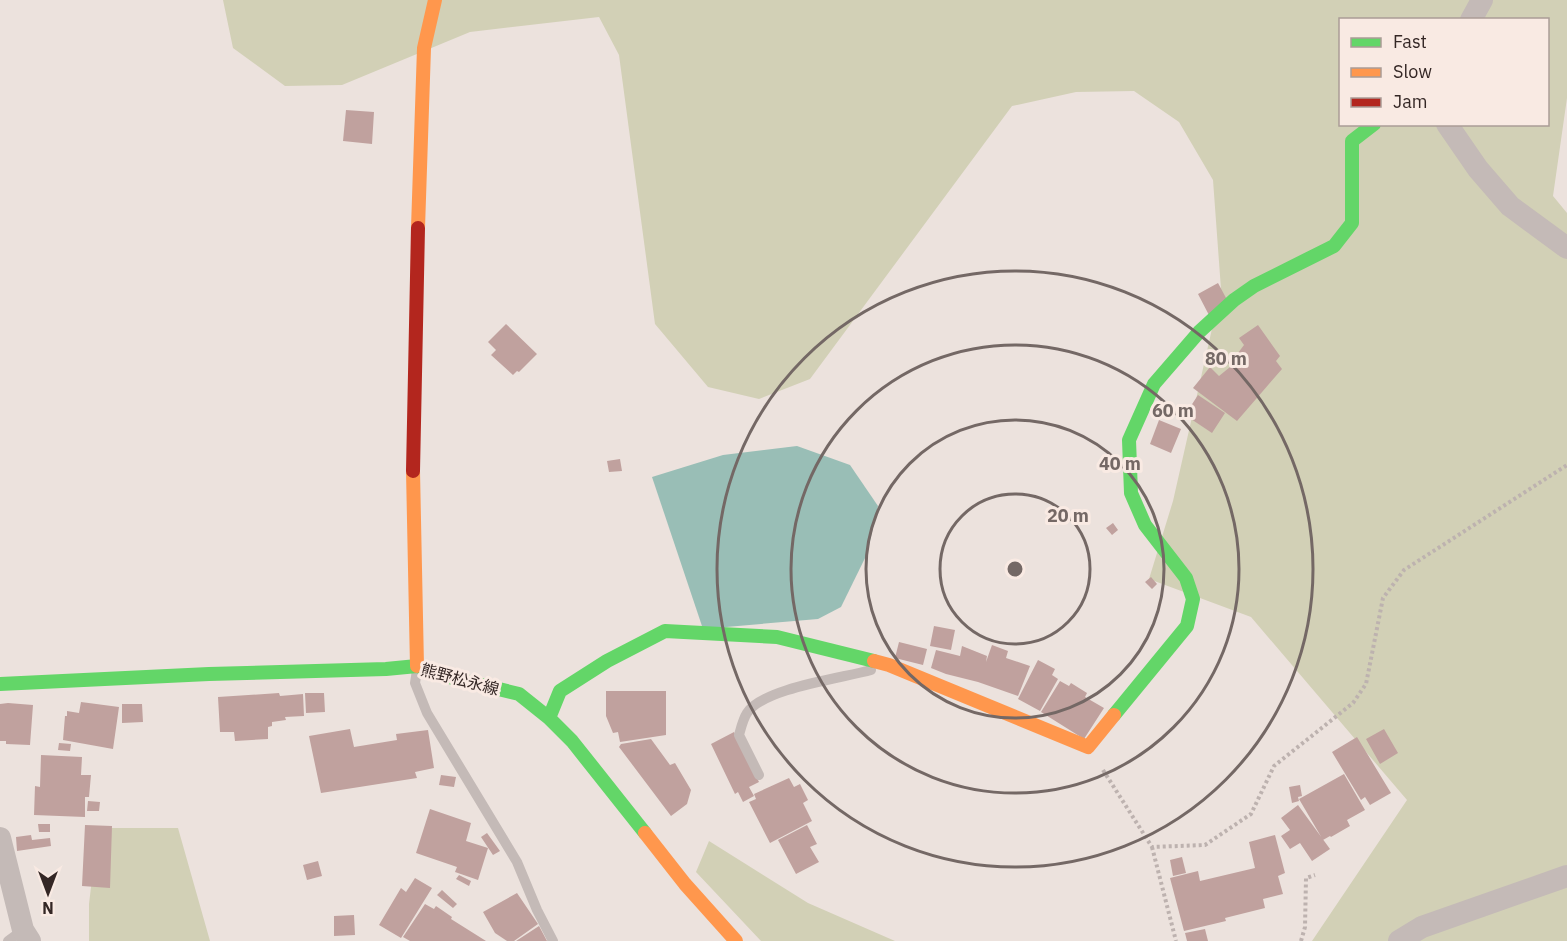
<svg xmlns="http://www.w3.org/2000/svg" width="1567" height="941" font-family="'IBM Plex Sans','Noto Sans JP',sans-serif">
  <style>
    .green { fill: #d2d0b6; fill-rule: evenodd }
    .water { fill: #99beb6 }
    .building { fill: #c0a19e }
    .lines { fill: none; stroke-linecap: round; stroke-linejoin: round }
    .path { stroke: #bdb2af; stroke-width: 4; stroke-dasharray: 3 3; stroke-linecap: butt }
    .lane { stroke: #c4bab7; stroke-width: 10 }
    .street { stroke: #c4bab7; stroke-width: 22 }
    .fast { stroke: #63d668; stroke-width: 14 }
    .slow { stroke: #ff974d; stroke-width: 14 }
    .jam { stroke: #b3261e; stroke-width: 14 }
    .ring { fill: none; stroke: #746865; stroke-width: 3 }
    .labels { text-anchor: middle; stroke-width: 6; stroke-linejoin: round; paint-order: stroke }
    .street-label { font-size: 16px; fill: #342725; stroke: #f9eae3 }
    .centre { fill: #746865; stroke: #f9eae3; stroke-width: 3 }
    .ring-label { font-size: 18px; text-anchor: middle; font-weight: bold; fill: #746865; stroke: #f9eae3; stroke-width: 6; stroke-linejoin: round; paint-order: stroke }
  </style>
  <rect width="100%" height="100%" fill="#ece2dd"/>
  <!-- green -->
  <path class="green" d="M223,0H1567V98L1553,196L1567,213V941H1312L1407,800L1251,617L1149,579L1173,501L1221,289L1213,180L1179,122L1134,91L1076,92L1012,106L810,379L759,399L708,387L655,324L619,55L599,17L470,32L342,85L285,86L233,48ZM1340,20H1548V124H1340Z
    M98,828H178L210,941H89V904Z
    M709,841L808,903L895,941H761L696,872Z"/>
  <!-- water -->
  <path class="water" d="M797,446L850,465L878,506L867,554L841,607L818,619L703,629L652,477L723,455Z"/>
  <!-- building -->
  <path class="building" d="M346,110L374,112L372,144L343,141Z
    M1218,283L1232,309L1211,319L1198,294Z
    M506,324L537,354L519,372L517,371L513,375L491,355L496,350L488,342Z
    M1258,325L1280,356L1276,361L1282,369L1237,421L1193,388L1210,367L1219,376L1235,363L1232,361L1244,345L1239,338Z
    M1198,395L1225,413L1212,433L1185,415Z
    M1159,420L1181,429L1171,453L1150,444Z
    M620,459L622,471L609,472L607,461Z
    M1113,523L1118,530L1112,535L1106,528Z
    M1151,577L1157,584L1152,589L1145,582Z
    M934,626L955,630L951,650L930,646Z
    M899,642L927,649L923,665L895,658Z
    M992,645L1008,651L1006,658L1030,666L1018,696L978,682L946,674L931,668L936,650L960,656L962,646L987,656L986,662Z
    M1038,660L1055,669L1052,675L1058,679L1040,711L1018,699Z
    M1060,681L1069,686L1071,683L1087,693L1085,697L1104,708L1084,739L1041,712Z
    M606,691H666V735L620,742L618,732L613,733L606,716Z
    M279,693L280,696L303,694L304,716L285,717L286,720L272,722V726L268,727V739L235,741L234,732H220L218,697Z
    M305,693H324L325,712L306,713Z
    M81,702L119,707L113,749L63,740L65,716H67V711L79,713Z
    M8,703L33,705L30,745L6,744V741H0V704Z
    M122,704H142L143,722L122,723Z
    M350,729L354,747L397,740L396,734L428,730L434,768L415,772L417,778L321,793L309,736Z
    M1384,729L1398,753L1380,764L1366,739Z
    M734,732L759,782L749,787L754,796L743,802L738,792L735,794L711,744Z
    M1357,737L1391,793L1370,805L1365,797L1361,800L1332,752Z
    M651,739L670,765L675,763L691,790L687,804L671,816L619,747L621,744Z
    M59,743L71,744L70,751L58,750Z
    M41,755L82,757L81,775H91L89,797H85V817L34,815L35,786L40,787Z
    M1344,774L1365,810L1347,820L1350,826L1331,837L1330,836L1323,840L1299,799Z
    M441,775L456,777L454,787L439,785Z
    M789,778L794,787L800,784L808,800L803,803L812,821L770,843L749,802L756,799L754,794Z
    M1300,785L1302,796L1298,797L1299,801L1292,803L1289,787Z
    M88,801L100,802L99,811H87Z
    M1298,805L1330,849L1312,861L1300,843L1290,849L1281,836L1290,830L1281,818Z
    M430,809L471,823L466,841L488,848L478,880L455,872L457,867L416,853Z
    M38,824H50V832H39Z
    M85,825L112,826L110,888L82,886Z
    M807,825L817,844L810,847L819,862L796,874L778,840Z
    M487,833L500,851L493,855L481,837Z
    M31,835L32,840L50,838L51,846L17,851L16,837Z
    M1275,835L1285,873L1278,876L1283,894L1263,899L1265,908L1225,918L1226,921L1184,931L1170,878L1198,871L1200,881L1255,868L1249,842Z
    M1182,857L1186,873L1173,876L1170,860Z
    M318,861L322,876L307,880L303,865Z
    M459,875L471,881L469,886L456,879Z
    M415,878L432,888L401,938L379,925L401,888L406,892Z
    M442,890L457,904L453,908L437,895Z
    M517,893L538,924L514,941H507L495,933L483,912Z
    M425,904L434,909L436,906L452,917L451,919L486,941H410L403,937Z
    M354,915L355,935L334,936V916Z
    M539,926L547,941H516Z
    M1205,929L1208,941H1187L1185,933Z"/>
  <g class="lines">
    <!-- path -->
    <path class="path" d="M1103,770L1152,847L1205,845L1251,814L1274,766L1353,703L1366,684L1383,598L1404,570L1567,465
      M1152,847L1176,941
      M1301,941L1305,927L1306,878L1315,875"/>
    <!-- lane -->
    <path class="lane" d="M417,670L415,683L427,713L517,862L537,910L553,941
      M759,775L739,735C741,728 743,719 747,713C763,688 843,678 871,670
      M8,941L23,930"/>
    <!-- street -->
    <path class="street" d="M1471,20L1482,0
      M1447,124L1478,169L1510,206L1567,248
      M0,838L23,930L30,941
      M1399,941L1422,927L1567,876"/>
    <!-- fast -->
    <path class="fast" d="M0,684L209,674L386,669L417,666L449,677L519,694L549,718L572,741L645,833
      M1114,715L1187,626L1193,599L1186,578L1145,525L1131,493L1129,440L1154,384L1199,332L1234,300L1254,286L1334,246L1352,223V141L1374,124
      M549,718L560,691L607,661L665,631L777,637L874,661"/>
    <!-- slow -->
    <path class="slow" d="M418,228L424,48L435,0
      M413,471L417,666
      M874,661L889,665L1088,747L1114,715
      M645,833L685,884L736,941"/>
    <!-- jam -->
    <path class="jam" d="M413,471L418,228"/>
  </g>
  <!-- distance rings -->
  <g class="ring">
    <circle cx="1015" cy="569" r="75"/>
    <circle cx="1015" cy="569" r="149"/>
    <circle cx="1015" cy="569" r="224"/>
    <circle cx="1015" cy="569" r="298"/>
  </g>
  <g class="labels">
    <!-- street labels -->
    <g class="street-label">
      <text transform="translate(460 679) rotate(15)" y="6">熊野松永線</text>
    </g>
  </g>
  <circle cx="1015" cy="569" r="9" class="centre"/>
  <g class="ring-label">
    <text x="1226" y="365">80 m</text>
    <text x="1173" y="417">60 m</text>
    <text x="1120" y="470">40 m</text>
    <text x="1068" y="522">20 m</text>
  </g>
  <!-- legend -->
  <rect x="1339" y="18" width="210" height="108" fill="#f9eae3" stroke="#aa9c97" stroke-width="1.5"/>
  <rect x="1351" y="38" width="30" height="9" fill="#63d668" stroke="#aa9c97" stroke-width="1.5"/>
  <text x="1393" y="48" font-size="18" fill="#342725">Fast</text>
  <rect x="1351" y="68" width="30" height="9" fill="#ff974d" stroke="#aa9c97" stroke-width="1.5"/>
  <text x="1393" y="78" font-size="18" fill="#342725">Slow</text>
  <rect x="1351" y="98" width="30" height="9" fill="#b3261e" stroke="#aa9c97" stroke-width="1.5"/>
  <text x="1393" y="108" font-size="18" fill="#342725">Jam</text>
  <!-- north arrow -->
  <g transform="translate(48 893) rotate(180)" stroke="#f9eae3" stroke-width="4.5" paint-order="stroke">
  <path d="M0-4.5L10 22L0 15L-10 22Z" fill="#342725"/>
  <text y="-9" font-size="16" font-weight="bold" text-anchor="middle" fill="#342725">N</text>
  </g>
</svg>
